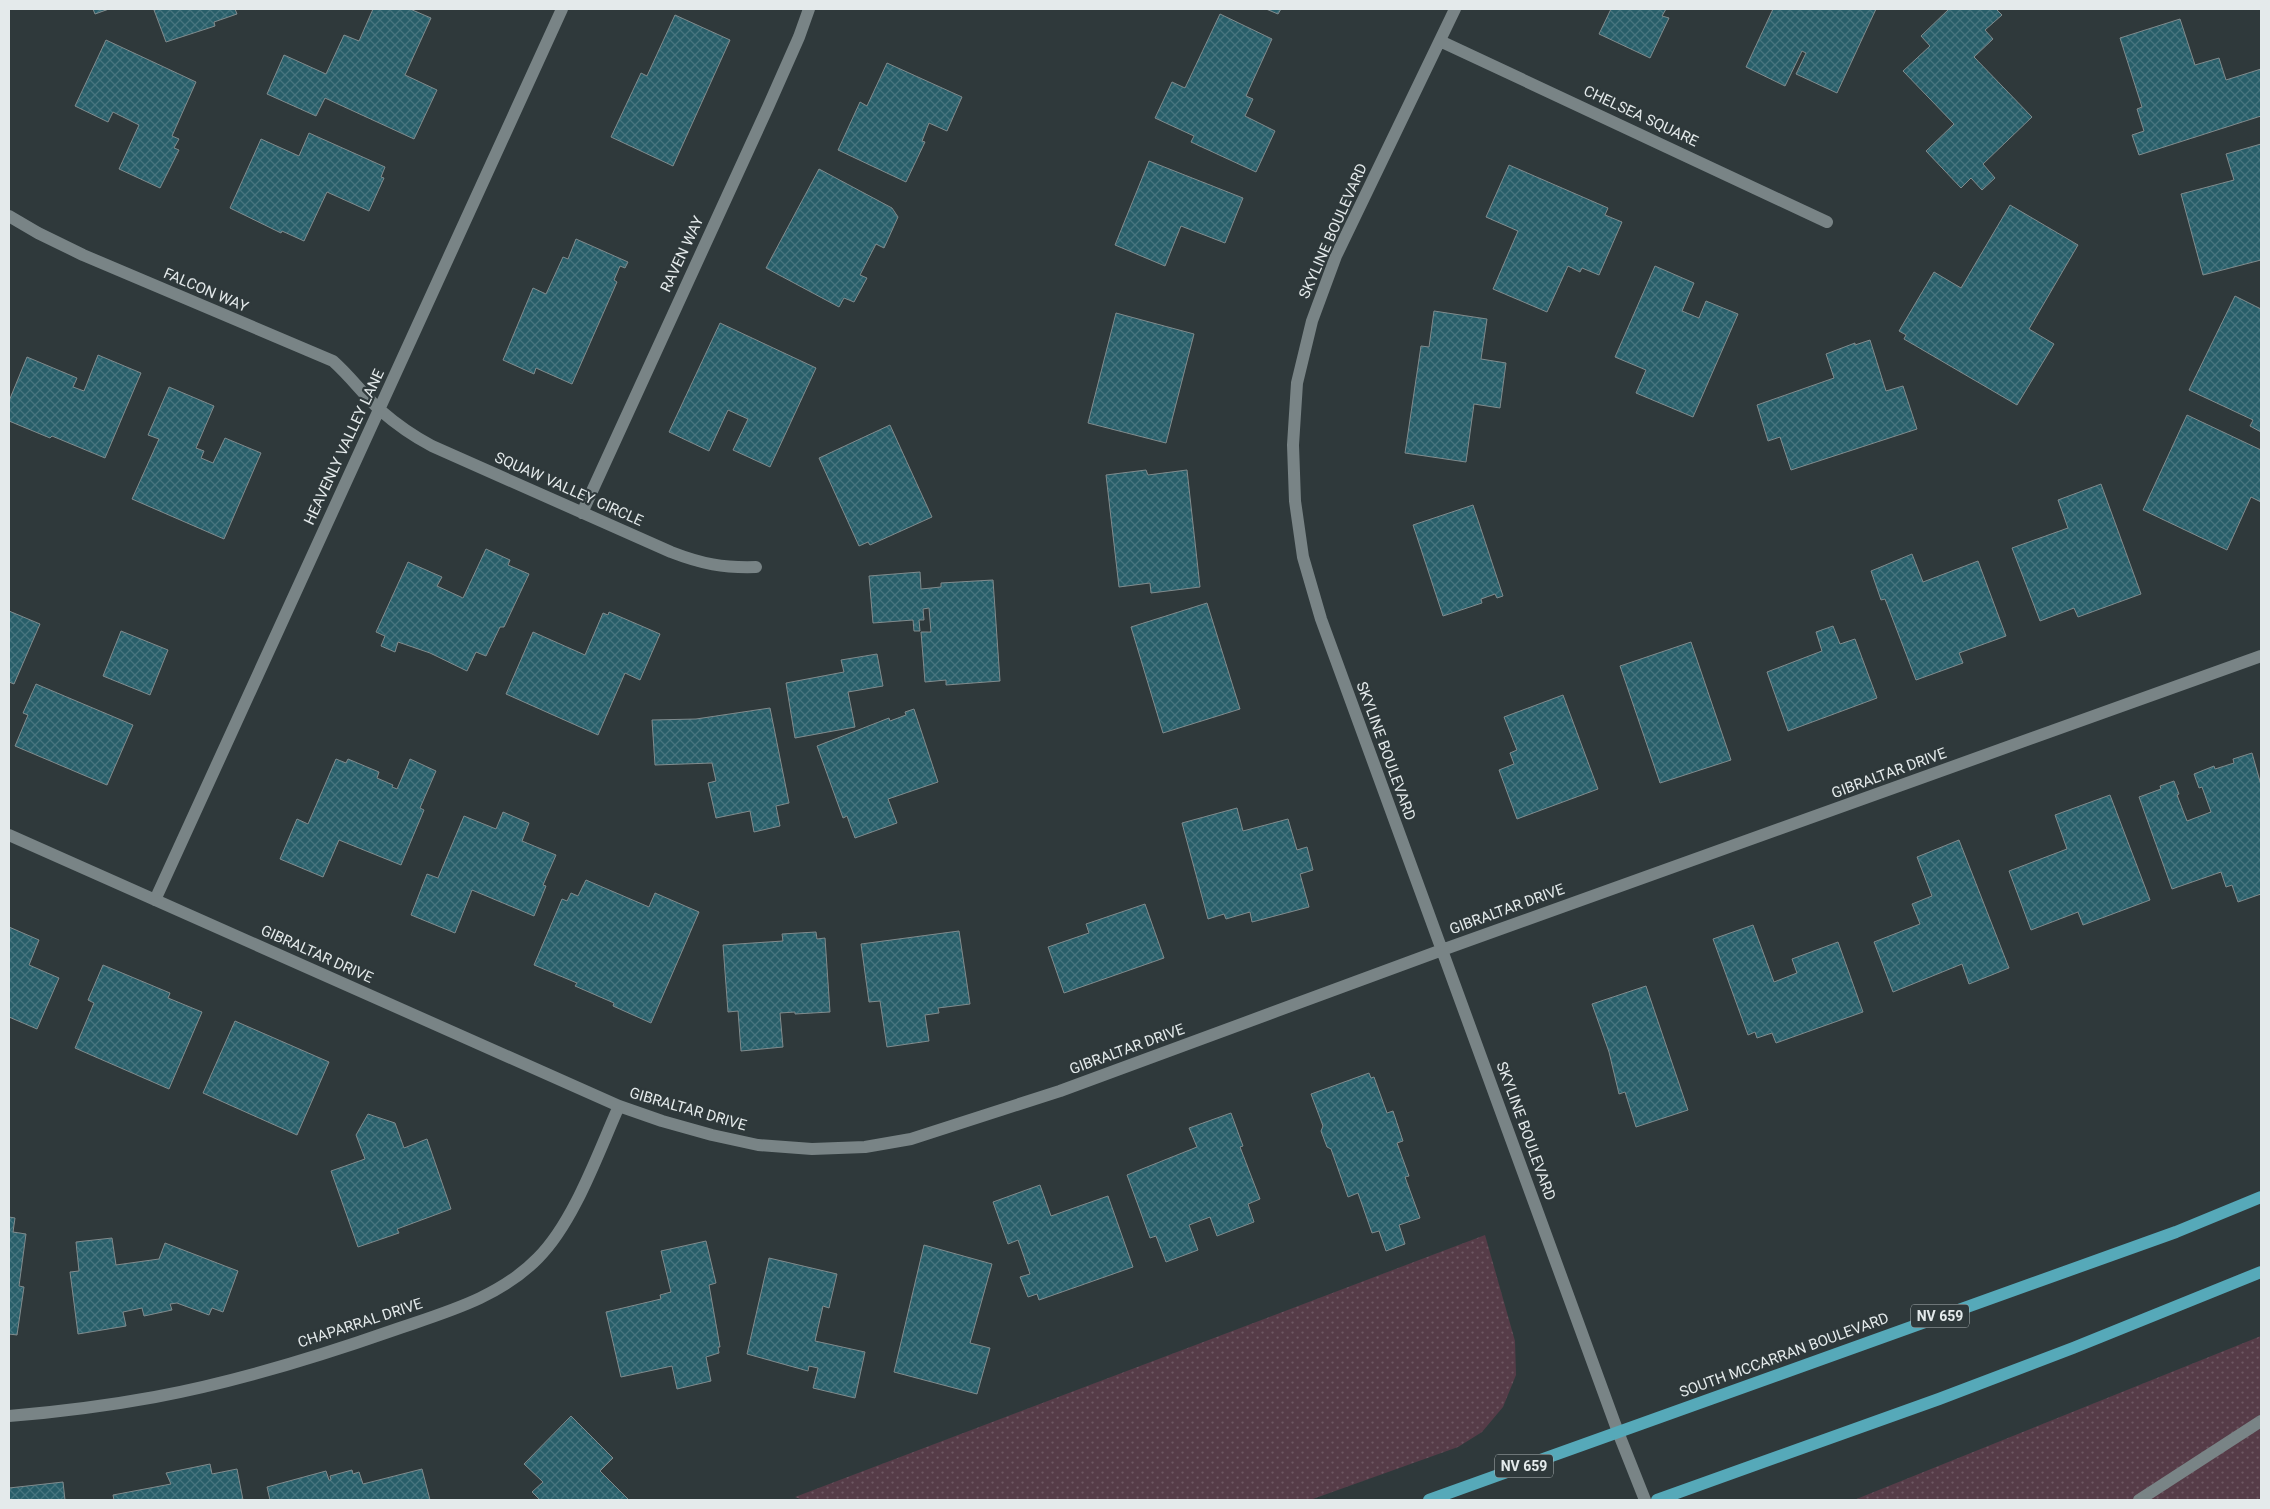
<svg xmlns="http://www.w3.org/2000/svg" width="2270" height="1509" font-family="Roboto,sans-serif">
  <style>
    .grass { fill: url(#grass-dots) }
    .building { fill: url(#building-cross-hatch); stroke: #808b8d }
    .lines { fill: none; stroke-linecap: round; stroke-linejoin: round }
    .minor { stroke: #798486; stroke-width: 12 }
    .major { stroke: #56a9b9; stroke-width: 12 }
    .labels { text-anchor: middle; stroke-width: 4.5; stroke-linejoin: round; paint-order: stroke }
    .shield { fill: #2f393b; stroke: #aeb5b6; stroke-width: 1 }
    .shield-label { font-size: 14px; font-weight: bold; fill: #e4eaeb }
    .street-label { font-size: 15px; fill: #e4eaeb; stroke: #2f393b }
  </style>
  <defs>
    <pattern id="grass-dots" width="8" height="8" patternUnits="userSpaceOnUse" patternTransform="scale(1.25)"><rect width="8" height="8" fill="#563c48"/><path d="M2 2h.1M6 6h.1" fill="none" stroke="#6e5863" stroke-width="1.8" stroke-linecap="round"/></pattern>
    <pattern id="building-cross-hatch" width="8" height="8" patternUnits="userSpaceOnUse" patternTransform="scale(1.25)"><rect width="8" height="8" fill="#285e69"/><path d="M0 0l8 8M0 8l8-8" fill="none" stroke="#47757f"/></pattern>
  </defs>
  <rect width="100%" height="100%" fill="#2f393b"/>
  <!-- grass -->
  <path class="grass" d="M1485,1235L1515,1341L1516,1375L1503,1407L1482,1432L1458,1447L1310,1500H803L795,1497Z
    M2261,1336V1500H1854Z"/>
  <!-- building -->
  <path class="building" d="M93,9H109L95,14Z
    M159,9H235L237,14L214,22L215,26L166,42L154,10Z
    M373,9H410L431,18L405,75L437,90L414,139L325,98L316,116L267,94L284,55L326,74L344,35L359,41Z
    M1266,9H1281L1278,14Z
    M1611,9H1666L1662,16L1669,18L1650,58L1599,34Z
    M1773,9H1876L1837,93L1796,74L1806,53L1802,51L1785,86L1746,67Z
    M1949,9H1996L2002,15L1985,30L1993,39L1974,57L2032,117L1983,164L1995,178L1982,190L1971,178L1961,188L1926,151L1954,124L1903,71L1930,46L1921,36Z
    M1220,14L1272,39L1246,96L1253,99L1245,116L1275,131L1256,172L1191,142L1194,136L1155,118L1172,82L1185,88Z
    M675,15L730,40L673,166L611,137L641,73L647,76Z
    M2180,19L2195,65L2219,58L2226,80L2261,69V116L2139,155L2132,135L2144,131L2137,109L2142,107L2120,38Z
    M106,40L196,82L172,136L179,139L174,148L179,150L160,188L119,169L139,125L113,112L108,122L75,106Z
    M887,63L962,97L947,131L929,123L922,141L925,142L906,182L838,150L860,102L867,106Z
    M309,133L385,167L381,177L384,178L369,211L327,192L304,241L282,231L281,233L230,208L261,139L299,156Z
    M2261,144V260L2203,275L2181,194L2234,180L2226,154Z
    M1149,161L1243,198L1225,243L1181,226L1165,266L1115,245Z
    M1509,165L1608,208L1605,215L1622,222L1599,275L1582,268L1580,272L1568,266L1547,312L1493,289L1518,231L1486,217Z
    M819,169L892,208L898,217L884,248L876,244L860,275L867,278L854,302L844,298L839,307L766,268Z
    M2010,205L2078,245L2029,329L2054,344L2017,405L1904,339L1906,335L1899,331L1934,272L1961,288Z
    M576,239L628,262L625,268L620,266L614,280L617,282L572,384L536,368L534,374L503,360L533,288L546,294L563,257L568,259Z
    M1655,266L1694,283L1682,311L1699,318L1706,301L1738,314L1693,417L1636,393L1646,370L1615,357Z
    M2235,296L2261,309V432L2250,426L2253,420L2189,390Z
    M1434,311L1487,319L1481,359L1506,363L1500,408L1474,404L1466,462L1405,453L1421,346L1429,347Z
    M1116,313L1194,334L1166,443L1088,423Z
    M720,323L816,368L770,467L733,450L748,419L728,410L709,451L669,432Z
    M1870,340L1886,391L1903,386L1917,429L1791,470L1780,437L1768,441L1757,405L1834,378L1826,354L1855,343V345Z
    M98,355L141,373L105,458L52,436L50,438L9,421V401L27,357L77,378L73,387L84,391Z
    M169,387L214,406L196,448L204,451L201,458L213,463L225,438L261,453L224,539L132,499L159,439L148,435Z
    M2187,415L2261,450V502L2251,497L2227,550L2143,510Z
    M890,425L932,517L870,545L868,542L859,546L819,458Z
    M1146,470L1148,475L1187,470L1200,587L1151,593L1150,583L1119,587L1106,475Z
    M2101,484L2141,594L2078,617L2074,608L2040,621L2012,548L2068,528L2058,500Z
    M1473,505L1503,596L1497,598L1495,594L1481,599L1482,603L1443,616L1413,525Z
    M486,549L510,560L508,565L529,574L504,627H500L486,656L476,652L467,671L430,653L398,642L395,652L381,646L385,636L376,632L408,562L442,577L437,586L463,598Z
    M1912,554L1923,582L1978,561L2006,636L1959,653L1963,663L1916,680L1885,599L1881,600L1871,571Z
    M920,572L921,589L941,587V583L993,580L1000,681L946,685V680L925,682L921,632H931L929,608L923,609L924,620H919L920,631H914L913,620L873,623L869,576Z
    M1207,603L1240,709L1163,733L1131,627Z
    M9,611L40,624L14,684L9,682Z
    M609,612L660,634L640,680L625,673L598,735L506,694L533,632L585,655L603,613L608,615Z
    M1833,626L1840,644L1855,639L1877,698L1788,731L1767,672L1822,651L1816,632Z
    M121,631L168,650L150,695L103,676Z
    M1691,642L1731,760L1660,783L1620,666Z
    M877,654L883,686L848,692L855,727L795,738L786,683L844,672L841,660Z
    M36,684L133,725L107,785L15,746L28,715L23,713Z
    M1563,695L1598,789L1517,819L1499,770L1514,764L1510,753L1517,750L1504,717Z
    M770,708L789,803L776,806L780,826L754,832L750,811L716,818L708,783L716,781L712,763L655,765L652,720L696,719Z
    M914,709L938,782L888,799L897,823L855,838L847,816L843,818L817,746L889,718L890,721L906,715L905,712Z
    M2252,753L2261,785V894L2238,902L2232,885L2226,887L2221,872L2172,889L2139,797L2161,789L2160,786L2174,781L2179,794L2177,795L2187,821L2211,812L2202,787L2199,788L2194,774L2214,766L2215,769L2234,763L2233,759Z
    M336,759L346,763L348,759L379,772L377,778L393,785L392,787L397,789L410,759L436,771L420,808L424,810L401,865L339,840L323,877L280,859L297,819L308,824Z
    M2110,795L2150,900L2083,925L2078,912L2031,930L2009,871L2067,849L2055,815Z
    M1237,808L1243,831L1288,819L1297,850L1307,847L1313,870L1300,874L1309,907L1252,922L1250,912L1226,919L1224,914L1208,919L1182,823Z
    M503,812L529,823L522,841L556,855L543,885L546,886L534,916L472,890L455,933L411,915L427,874L438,878L464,816L496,829Z
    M1959,840L2009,968L1969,984L1962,964L1893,992L1874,942L1920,924L1912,904L1932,896L1917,857Z
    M586,880L649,907L655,893L699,912L651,1023L613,1006L614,1003L575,986L577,983L534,965L562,899L567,901L571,893L578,896Z
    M1145,904L1164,958L1064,993L1048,947L1089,933L1086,924Z
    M1753,925L1774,982L1797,973L1792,959L1838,942L1863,1012L1776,1043L1772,1033L1757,1038L1755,1032L1748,1035L1713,939Z
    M9,927L39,940L29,965L59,978L37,1029L9,1017Z
    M959,931L970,1004L938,1008L939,1013L925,1015L929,1041L887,1047L880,1001L869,1002L861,944Z
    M816,932L817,939L825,938L830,1012L795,1014V1012L780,1013L783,1047L741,1051L738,1011L728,1012L723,945L783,941L782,934Z
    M103,965L170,993L168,998L202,1012L169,1089L75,1048L94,1003L88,1000Z
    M1646,986L1688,1110L1636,1127L1625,1092L1619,1094L1609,1052L1592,1004Z
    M235,1021L329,1062L297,1135L203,1093Z
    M1369,1073L1371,1078L1374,1077L1387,1113L1393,1111L1403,1141L1397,1143L1409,1176L1405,1177L1420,1218L1399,1225L1405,1244L1386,1251L1379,1231L1372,1233L1358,1193L1348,1197L1331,1149L1327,1147L1321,1131L1323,1126L1311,1094Z
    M1231,1113L1243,1146L1240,1147L1260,1199L1248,1204L1254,1222L1217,1236L1210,1217L1189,1225L1198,1250L1166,1262L1156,1236L1150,1238L1127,1175L1197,1147L1189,1128Z
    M368,1114L395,1123L404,1148L427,1139L451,1209L397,1229L399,1233L358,1247L331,1171L365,1159L356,1135Z
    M1040,1185L1051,1216L1108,1196L1133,1267L1039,1300L1037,1294L1028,1297L1020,1277L1030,1274L1018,1240L1008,1244L993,1202Z
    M9,1217L15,1218L13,1232L26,1234L19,1286L24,1287L17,1335L9,1334Z
    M112,1238L116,1265L159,1259L165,1243L238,1271L223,1312L212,1308L209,1315L177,1303L170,1304L172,1310L144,1316L142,1308L123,1312L126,1326L78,1334L70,1272L79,1271L76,1242Z
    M706,1241L716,1283L709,1285L720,1347H718L719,1353L706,1357L711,1381L677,1389L672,1366L621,1377L606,1312L661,1299L660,1295L671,1292L661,1251Z
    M924,1245L992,1264L970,1343L990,1348L977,1394L894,1372Z
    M769,1258L837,1274L829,1308L823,1306L815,1341L865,1352L855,1398L813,1388L818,1368L809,1366L808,1371L747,1354Z
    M571,1416L613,1458L600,1471L629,1500H540L532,1492L543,1482L524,1464Z
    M210,1464L212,1474L237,1469L243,1500H114L113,1495L171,1484L166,1473Z
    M422,1469L430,1500H270L267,1487L326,1471L329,1480H331L330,1476L352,1470L353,1474L359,1472L363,1484Z
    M63,1482L65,1500H9V1488Z"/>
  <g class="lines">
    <!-- minor -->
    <path class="minor" d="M1455,9L1336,256L1312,321L1297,383L1293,445L1295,501L1303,557L1321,619L1618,1432L1645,1500
      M1440,41L1827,222
      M9,216L38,233L83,255L333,361C350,376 363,394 380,410C396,424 413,436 432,446L671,552C702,564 723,568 756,567
      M582,513L768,107L799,37L809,9
      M9,835L619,1106L662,1121L712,1135L758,1145L812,1149L865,1147L911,1139L1060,1091L1442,950L2261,656
      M155,900L562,9
      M9,1416C58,1412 106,1406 155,1397C236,1382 317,1357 394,1330C446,1312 499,1298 538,1258C574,1222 598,1153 619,1106
      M2139,1500L2261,1421"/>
    <!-- major -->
    <path class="major" d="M1429,1500L2176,1232L2261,1197
      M1657,1500L1939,1399L2073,1348L2261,1272"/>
  </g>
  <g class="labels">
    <!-- shield labels -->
    <g class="shield">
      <rect x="1911" y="1304.5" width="58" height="23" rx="4"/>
      <rect x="1495" y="1454.5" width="58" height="23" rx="4"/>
    </g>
    <g class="shield-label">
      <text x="1940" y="1321">NV 659</text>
      <text x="1524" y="1471">NV 659</text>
    </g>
    <!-- street labels -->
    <g class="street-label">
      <text transform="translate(1641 116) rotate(25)" y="5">CHELSEA SQUARE</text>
      <text transform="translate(1333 231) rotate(-66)" y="5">SKYLINE BOULEVARD</text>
      <text transform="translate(682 254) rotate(-65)" y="5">RAVEN WAY</text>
      <text transform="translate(206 290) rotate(23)" y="5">FALCON WAY</text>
      <text transform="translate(344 447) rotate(-65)" y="5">HEAVENLY VALLEY LANE</text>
      <text transform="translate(569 489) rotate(24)" y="5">SQUAW VALLEY CIRCLE</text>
      <text transform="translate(1386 751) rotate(70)" y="5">SKYLINE BOULEVARD</text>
      <text transform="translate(1889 773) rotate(-20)" y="5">GIBRALTAR DRIVE</text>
      <text transform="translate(1507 909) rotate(-20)" y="5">GIBRALTAR DRIVE</text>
      <text transform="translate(317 954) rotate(24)" y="5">GIBRALTAR DRIVE</text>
      <text transform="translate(1127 1049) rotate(-20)" y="5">GIBRALTAR DRIVE</text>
      <text transform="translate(688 1109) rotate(16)" y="5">GIBRALTAR DRIVE</text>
      <text transform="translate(1526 1131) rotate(70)" y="5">SKYLINE BOULEVARD</text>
      <text transform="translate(360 1323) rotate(-18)" y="5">CHAPARRAL DRIVE</text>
      <text transform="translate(1784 1355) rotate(-20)" y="5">SOUTH MCCARRAN BOULEVARD</text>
    </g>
  </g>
  <!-- border -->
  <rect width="2270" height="1509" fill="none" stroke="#e4eaeb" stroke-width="20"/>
</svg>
